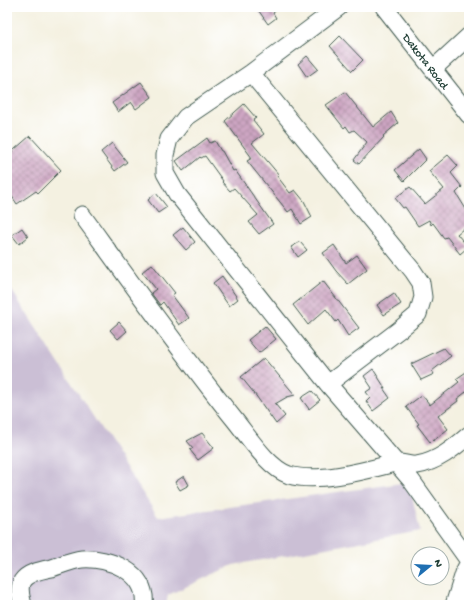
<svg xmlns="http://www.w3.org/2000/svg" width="476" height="612" font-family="'Gochi Hand',sans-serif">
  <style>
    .railway { fill: #cbbfd5 }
    .building { fill: url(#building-cross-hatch) }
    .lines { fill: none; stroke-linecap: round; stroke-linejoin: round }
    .minor-casing { stroke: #3f584e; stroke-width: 19 }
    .minor { stroke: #fff; stroke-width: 17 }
    .labels { text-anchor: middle; stroke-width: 3.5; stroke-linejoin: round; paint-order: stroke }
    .street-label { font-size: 12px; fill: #1f3d34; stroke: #fff }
  </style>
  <defs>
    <pattern id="building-cross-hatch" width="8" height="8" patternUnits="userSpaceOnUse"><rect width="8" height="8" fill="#cda5c2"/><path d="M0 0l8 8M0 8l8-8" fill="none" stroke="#a6889e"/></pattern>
  </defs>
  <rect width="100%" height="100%" fill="#fff"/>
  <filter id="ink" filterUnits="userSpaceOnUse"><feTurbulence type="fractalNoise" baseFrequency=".025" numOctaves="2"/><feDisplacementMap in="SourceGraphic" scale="8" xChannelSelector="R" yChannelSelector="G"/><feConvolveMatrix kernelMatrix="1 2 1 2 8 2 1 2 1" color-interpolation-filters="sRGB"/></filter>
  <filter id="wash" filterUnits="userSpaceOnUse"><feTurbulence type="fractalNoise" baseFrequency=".012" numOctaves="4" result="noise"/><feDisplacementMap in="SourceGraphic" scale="16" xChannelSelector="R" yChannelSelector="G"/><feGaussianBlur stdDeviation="0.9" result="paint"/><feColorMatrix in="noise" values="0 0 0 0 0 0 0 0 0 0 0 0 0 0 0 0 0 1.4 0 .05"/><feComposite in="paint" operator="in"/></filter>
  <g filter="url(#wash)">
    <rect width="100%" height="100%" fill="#f4f1e1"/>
    <!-- railway -->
    <path class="railway" d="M7,283L158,517L409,482L420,531L233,565L168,595L166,605H7Z"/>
    <g id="blocks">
      <!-- building -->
      <path class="building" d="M256,7H280L273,13L276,18L268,24Z
        M340,36L363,60L352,71L330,46Z
        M307,56L318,69L307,77L298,64Z
        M141,82L152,97L136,109L131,102L118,112L112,103Z
        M345,92L373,127L391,112L398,123L383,136L384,137L359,164L354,160L367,142L354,130L350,132L346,126L344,128L326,105Z
        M244,104L256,118L253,120L264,134L252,143L279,175L277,176L290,193L295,190L304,201L312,217L301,224L292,209L288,212L247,161L252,158L225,121Z
        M30,136L61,170L38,193L36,191L17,204L7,189V156Z
        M207,138L210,143L215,141L221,151H222L233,171L235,170L273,224L259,234L249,222L258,215L234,188L230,191L222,182L223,181L205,156L201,158L200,157L183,171L176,161Z
        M112,143L127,162L115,171L101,152Z
        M419,149L426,159L404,181L395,170Z
        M448,155L458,166L451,173L462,187L456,193L469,214V224L457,234L468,247L460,254L447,237L444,238L433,223L431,225L429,220L418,226L405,207L403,208L395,198L410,187L425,204L444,189L429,171Z
        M156,193L167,207L158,213L148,200Z
        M183,227L195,242L186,250L173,235Z
        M22,228L28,237L19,244L12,235Z
        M300,242L307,250L298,257L291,247Z
        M334,245L346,263L357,255L367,269L348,284L336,271L323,253Z
        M152,264L175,293L172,295L189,318L179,325L163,302L160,305L151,293L156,289L142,272Z
        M222,276L238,299L229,306L213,283Z
        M323,281L359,328L348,336L338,320L336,322L326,309L308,325L293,305Z
        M394,293L401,304L384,315L377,305Z
        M119,322L127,331L118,339L110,330Z
        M265,326L276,339L259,353L248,340Z
        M444,348L451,356L432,371L434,374L421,380L411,364Z
        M264,358L295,395L287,397L275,404L285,416L276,424L254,393L241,377Z
        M373,369L385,388H383L390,398L373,411L366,401L370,397L366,392L372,388L364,376Z
        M469,370V395L466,392L457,399L458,401L438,416L448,429L433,441L432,440L430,442L417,425L419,424L406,407L422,395L430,405L459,382L456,379Z
        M312,391L320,400L309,409L301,398Z
        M202,433L214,448L198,460L190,450L193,448L187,441Z
        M184,476L189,485L180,490L175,482Z"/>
    </g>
  </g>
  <g filter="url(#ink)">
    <use href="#blocks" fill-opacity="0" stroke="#3f584e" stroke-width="1"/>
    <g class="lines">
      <!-- minor casing -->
      <g class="minor-casing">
        <path id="minor" d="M339,7L251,73L186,117L169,139L165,155V173L177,194L328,384L411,480L469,561
          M384,7L469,115
          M433,69L469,36
          M251,73L413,271L421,283L423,297L418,314L399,330L328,384
          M82,215C132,284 181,353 234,419C248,436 268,468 289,475C316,483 360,472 387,465C390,464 393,463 396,463C403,462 410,466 417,465C437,462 454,448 469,435
          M23,605C21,597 18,589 22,581C28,572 42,570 52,568C61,565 72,560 82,559C109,557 148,572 144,605
          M454,605L465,570L469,562"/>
      </g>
      <!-- minor -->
      <use href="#minor" class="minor"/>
    </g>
  </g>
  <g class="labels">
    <!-- street labels -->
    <g class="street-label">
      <text transform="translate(426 61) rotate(52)" y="4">Dakota Road</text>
    </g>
  </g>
  <!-- margin -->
  <rect width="476" height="612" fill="none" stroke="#fff" stroke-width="24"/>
  <!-- north arrow -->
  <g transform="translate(430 566) rotate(72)"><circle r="19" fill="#ffffff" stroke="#a5b1ae"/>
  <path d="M0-3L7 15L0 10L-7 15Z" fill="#1f6fb2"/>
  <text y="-6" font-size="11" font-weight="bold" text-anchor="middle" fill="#1f3d34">N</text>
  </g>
</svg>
